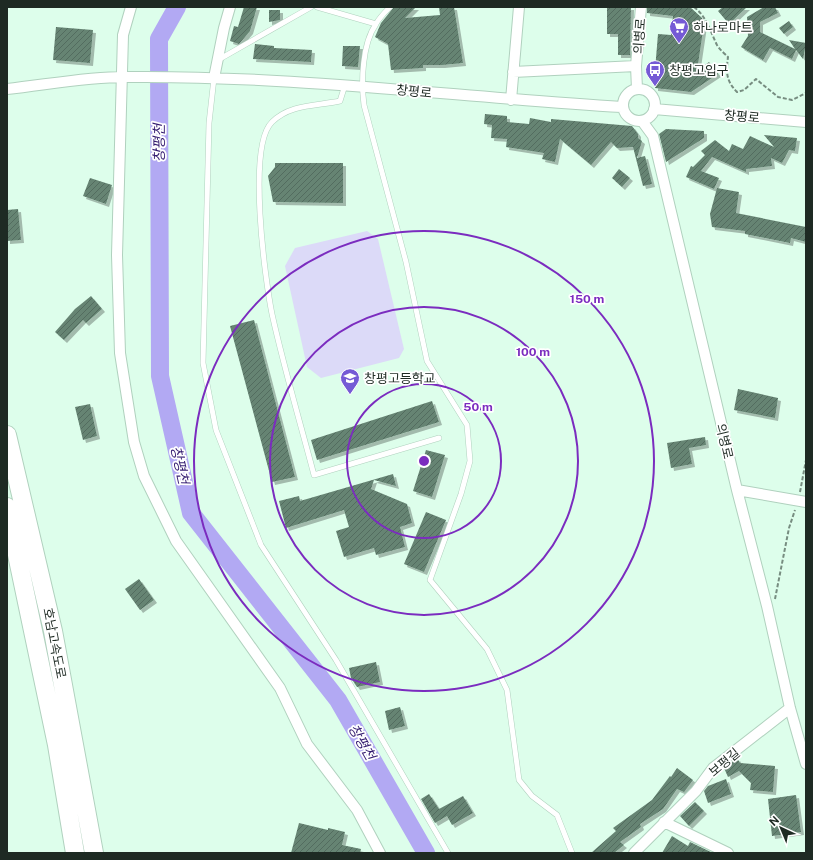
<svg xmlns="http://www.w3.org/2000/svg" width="813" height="860" font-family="'Public Sans','Noto Sans KR',sans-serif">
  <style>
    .pitch { fill: #dcdaf8 }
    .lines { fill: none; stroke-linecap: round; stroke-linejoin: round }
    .river { stroke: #b2a9f3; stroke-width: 18 }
    .building { fill: url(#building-hatch); filter: url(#shadow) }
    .service-casing { stroke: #b0d1be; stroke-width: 6 }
    .minor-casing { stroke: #b0d1be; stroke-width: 12 }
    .motorway-casing { stroke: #b0d1be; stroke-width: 20 }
    .path { stroke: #778d80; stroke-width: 2; stroke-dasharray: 4 2; stroke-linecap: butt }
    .service { stroke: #fff; stroke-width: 5 }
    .minor { stroke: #fff; stroke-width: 10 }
    .motorway { stroke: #fff; stroke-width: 18 }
    .ring { fill: none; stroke: #7b2cbf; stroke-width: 2 }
    .labels { text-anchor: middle; stroke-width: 3.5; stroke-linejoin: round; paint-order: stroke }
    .poi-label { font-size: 13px; fill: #1e2a23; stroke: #fff; text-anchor: start }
    .street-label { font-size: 13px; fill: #1e2a23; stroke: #fff }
    .water-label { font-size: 14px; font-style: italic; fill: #341c70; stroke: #fff }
    .centre { fill: #7b2cbf; stroke: #fff; stroke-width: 2 }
    .ring-label { font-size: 12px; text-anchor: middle; font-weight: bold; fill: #7b2cbf; stroke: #fff; stroke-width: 3.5; stroke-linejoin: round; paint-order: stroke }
  </style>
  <defs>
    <pattern id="building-hatch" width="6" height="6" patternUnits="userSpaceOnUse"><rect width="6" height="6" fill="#668473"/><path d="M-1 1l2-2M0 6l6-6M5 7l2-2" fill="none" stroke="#536c5e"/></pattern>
    <filter id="shadow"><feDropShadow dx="3" dy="3" stdDeviation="0" flood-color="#0004"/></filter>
  </defs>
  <rect width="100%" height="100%" fill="#ddfeeb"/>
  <!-- pitch -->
  <path class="pitch" d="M367,231L378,239L404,349L399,358L321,378L307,367L285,266L295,248Z"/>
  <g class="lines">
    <!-- river -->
    <path class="river" d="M177,7L159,39L160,376L191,513L338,700L426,853"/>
  </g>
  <!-- building -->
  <path class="building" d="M244,7H257L250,31L239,44L230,41L234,26L238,27Z
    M394,7H416L405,18L440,15L439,7H454L463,63L442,65H423V68L391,70L388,44L375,37L381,23Z
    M607,7H631L630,55H618V34H607Z
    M647,7H690L702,18L704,24L697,71L709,62L718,74L691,92L655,88V70L658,34L671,35L673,16L647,13Z
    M723,7H747L729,24L718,11Z
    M764,7H775L778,13L760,22V32L795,49L789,40L806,43L803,59L796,50L792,59L770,48L763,60L741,47L748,36L747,17Z
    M269,10H280V20L269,22Z
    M789,21L793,27L784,34L779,28Z
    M56,27L93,30L90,63L53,60Z
    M255,44L274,46V48L312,50L311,62L253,59Z
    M343,46H360L358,67L342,66Z
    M485,114L507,116V122L529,124L530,118L551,122V119L632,126L638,134V138L642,141L637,158L645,156L652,184L643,186L633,147L617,148L611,142L591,165L560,139L555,162L542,159L544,153L506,147L507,139L491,138L492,125L484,124Z
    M666,129L704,131V138L666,162L659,134Z
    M764,135L797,138L795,151L789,150L782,163L771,158L772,166L746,169V172L712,157L701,171L719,178L714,189L686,177L691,166L693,167L705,155L701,151L715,140L729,151L732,144L743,149L750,136L774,147Z
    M275,163H343V203L273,202L268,176L275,167Z
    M619,169L630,178L622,187L612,178Z
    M90,178L112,185L106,204L83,196Z
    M717,188L739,192L736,213L806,227V242L791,238L790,243L745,234V231L712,227L710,214Z
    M18,209L21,240L7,241V210Z
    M91,296L102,309L86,323L83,320L64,340L55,332L75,309Z
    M254,320L295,477L272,482L230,326Z
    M738,389L778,398L775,418L734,410Z
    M432,401L439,422L317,460L311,440Z
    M90,404L97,436L83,440L75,407Z
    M705,437L706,445L689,448L692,464L671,468L667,443Z
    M426,450L445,455L432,497L413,491Z
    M393,474L396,486L374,480L371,489L407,504L412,523L400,527L405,547L376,555L374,548L344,557L336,531L349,527L344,510L286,528L279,501L299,496L300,501Z
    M426,512L446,520L424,572L404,564Z
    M139,579L154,600L140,610L125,589Z
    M376,662L380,682L357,687L351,678L349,668Z
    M400,707L405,726L389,730L385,711Z
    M737,758L740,763L775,766L773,792L750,790L751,783L739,771L728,777L724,768Z
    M677,768L693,780L684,792L677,789L663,809L640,824L641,827L620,842L624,845L614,853H591L616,831L613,828L652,800L670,776L671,777Z
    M726,779L731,794L708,803L704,791L708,786Z
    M429,794L439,809L463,796L473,813L452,825L447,816L435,823L421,799Z
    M796,795L801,832L772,836L768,799Z
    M695,802L704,811L689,826L680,816Z
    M299,823L328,830V828L345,832L342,845L361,849L360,853H291Z
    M672,836L688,846L690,842L713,853H662Z"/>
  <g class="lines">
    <!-- service casing -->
    <g class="service-casing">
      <path id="service" d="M317,7L376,24
        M390,7C385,12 379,18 376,24C362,44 361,82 364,105L406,262L427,361L467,425L470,461L461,494L430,580L487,649L507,690L519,780L532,796L557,815L572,853
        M218,60L311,7
        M214,78L209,123L203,363L216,430L261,545L336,660L448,853
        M345,85L340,101C316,106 290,104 272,122C247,146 265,279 272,314C284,368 300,422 314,475L439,438"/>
    </g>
    <!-- minor casing -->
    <g class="minor-casing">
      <path id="minor" d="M131,7L123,35L117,255L120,353L134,442L144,476L176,541L280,688L307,744L357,810L380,853
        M513,72L636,66
        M214,78L224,28L230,7
        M623 105a16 16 0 1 1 32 0a16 16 0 1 1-32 0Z
        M7,89C45,85 86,77 124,77C291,75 456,97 622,107
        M637,89L636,66L641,7
        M511,100L519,7
        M654,109L806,122
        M642,121L653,136L737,490L767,606L790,708L806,764
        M737,490L806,502
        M664,822L728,853
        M634,853L696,791L713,768L790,708"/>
    </g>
    <!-- motorway casing -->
    <g class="motorway-casing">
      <path id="motorway" d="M7,435L53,631L94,853
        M7,507L57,745L75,853"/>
    </g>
    <!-- path -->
    <path class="path" d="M694,7C707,17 710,31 717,45C720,50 725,54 728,57C726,72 726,81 737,92L744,90L756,79L778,97L792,100L806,93
      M800,492L806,460
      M775,599L789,528L795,510"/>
    <!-- service -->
    <use href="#service" class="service"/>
    <!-- minor -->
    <use href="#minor" class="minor"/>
    <!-- motorway -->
    <use href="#motorway" class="motorway"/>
  </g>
  <!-- distance rings -->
  <g class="ring">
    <circle cx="424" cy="461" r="77"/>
    <circle cx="424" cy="461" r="154"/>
    <circle cx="424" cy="461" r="230"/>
  </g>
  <!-- icons -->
  <defs>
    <g id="supermarket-pin" transform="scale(1)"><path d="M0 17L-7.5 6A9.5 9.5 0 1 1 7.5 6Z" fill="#755ad5" stroke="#fff"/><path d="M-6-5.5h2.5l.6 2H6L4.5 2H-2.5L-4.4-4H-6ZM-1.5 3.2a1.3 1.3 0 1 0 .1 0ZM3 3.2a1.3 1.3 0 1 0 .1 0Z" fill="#fff"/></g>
    <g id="bus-pin" transform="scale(1)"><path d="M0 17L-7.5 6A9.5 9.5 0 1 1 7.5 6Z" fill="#755ad5" stroke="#fff"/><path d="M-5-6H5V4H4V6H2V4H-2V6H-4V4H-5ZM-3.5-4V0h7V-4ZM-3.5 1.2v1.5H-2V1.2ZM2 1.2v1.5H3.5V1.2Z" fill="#fff"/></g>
    <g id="school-pin" transform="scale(1)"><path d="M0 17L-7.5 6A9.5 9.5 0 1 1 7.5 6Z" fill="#755ad5" stroke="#fff"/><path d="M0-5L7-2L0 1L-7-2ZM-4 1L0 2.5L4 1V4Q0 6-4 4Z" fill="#fff"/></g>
  </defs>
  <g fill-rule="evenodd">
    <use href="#supermarket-pin" x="679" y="27"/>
    <use href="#bus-pin" x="655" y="70"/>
    <use href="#school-pin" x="350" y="378"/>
  </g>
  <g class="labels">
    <!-- poi labels -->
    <g class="poi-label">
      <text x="693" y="32">하나로마트</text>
      <text x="669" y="75">창평고입구</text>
      <text x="364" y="383">창평고등학교</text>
    </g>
    <!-- street labels -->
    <g class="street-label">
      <text transform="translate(639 36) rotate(-86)" y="5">의병로</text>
      <text transform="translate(414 91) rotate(6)" y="5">창평로</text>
      <text transform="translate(742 116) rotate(5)" y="5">창평로</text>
      <text transform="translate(725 441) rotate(77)" y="5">의병로</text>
      <text transform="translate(55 643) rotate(79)" y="5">호남고속도로</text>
      <text transform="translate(724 762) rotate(-40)" y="5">보평길</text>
    </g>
    <!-- water labels -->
    <g class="water-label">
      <text transform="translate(159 143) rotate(-90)" y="5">창평천</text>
      <text transform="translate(180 465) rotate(77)" y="5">창평천</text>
      <text transform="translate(362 742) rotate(60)" y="5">창평천</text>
    </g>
  </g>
  <circle cx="424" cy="461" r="6" class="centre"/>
  <g class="ring-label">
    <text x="587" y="303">150 m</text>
    <text x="533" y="356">100 m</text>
    <text x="478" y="411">50 m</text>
  </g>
  <!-- border -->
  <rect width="813" height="860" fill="none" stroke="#1e2a23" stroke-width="16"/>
  <!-- north arrow -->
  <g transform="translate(781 828) rotate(316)" stroke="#ffffff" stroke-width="3" paint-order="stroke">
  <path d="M0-3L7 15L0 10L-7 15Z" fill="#1e2a23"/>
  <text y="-6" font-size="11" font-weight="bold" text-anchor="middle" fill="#1e2a23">N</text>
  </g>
</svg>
